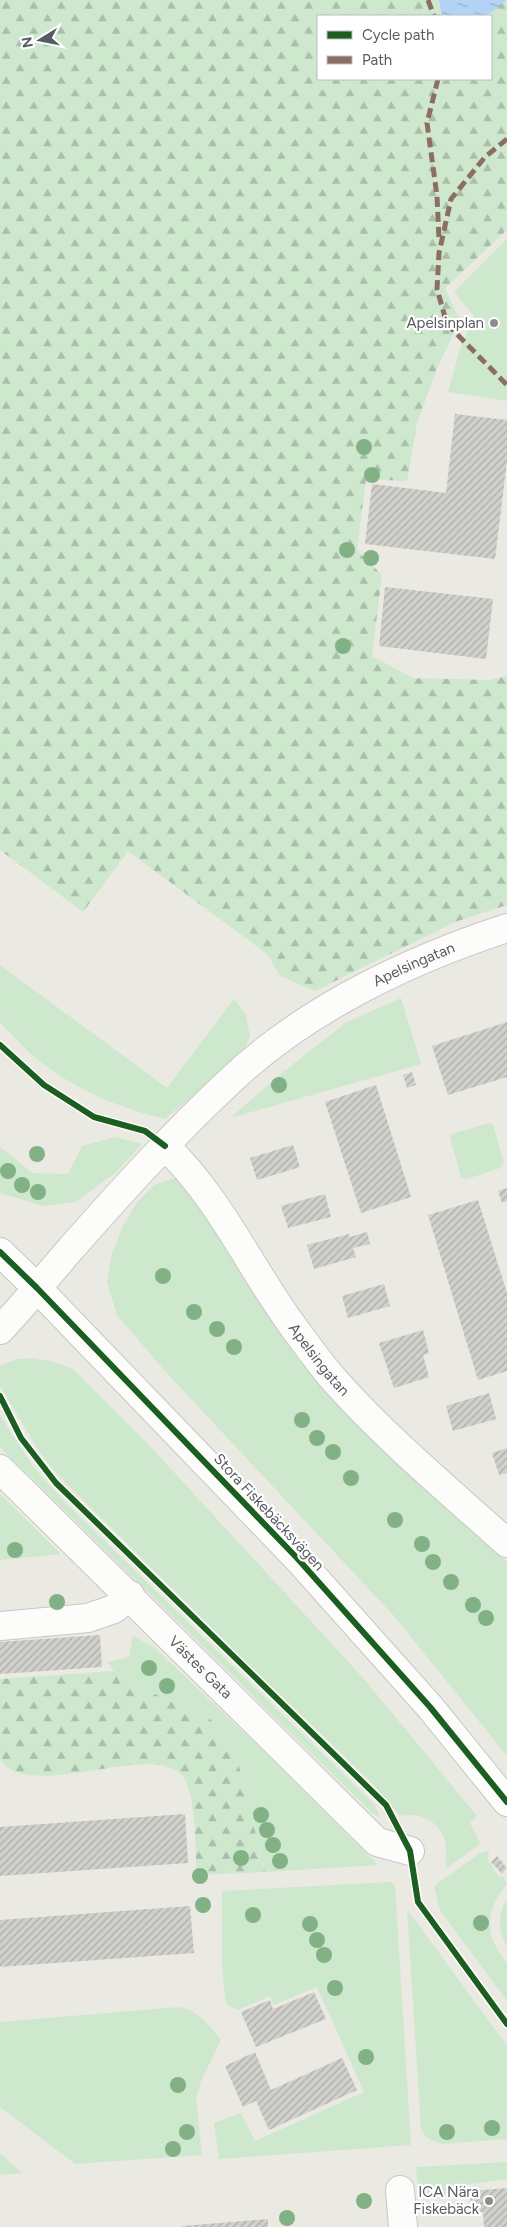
<svg xmlns="http://www.w3.org/2000/svg" width="507" height="2227" font-family="Figtree,sans-serif">
  <style>
    .green { fill: #cee8ce }
    .forest { fill: url(#forest-firs); fill-rule: evenodd }
    .water { fill: url(#water-ripples) }
    .building { fill: url(#building-hatch) }
    .lines { fill: none; stroke-linecap: round; stroke-linejoin: round }
    .minor-casing { stroke: #c7c8c6; stroke-width: 30 }
    .minor { stroke: #fcfcfb; stroke-width: 28 }
    .quiet { stroke: #8d6e63; stroke-width: 5; stroke-dasharray: 10 5; stroke-linecap: butt }
    .cycleway-casing { stroke: #fff; stroke-width: 9 }
    .cycleway { stroke: #1b5e20; stroke-width: 6 }
    .tree { fill: #82b186 }
    .poi-dot { fill: #8b8d8e; stroke: #fff; stroke-width: 2 }
    .labels { text-anchor: middle; stroke-width: 4.5; stroke-linejoin: round; paint-order: stroke }
    .poi-label { font-size: 15px; fill: #585b61; stroke: #fff; text-anchor: end }
    .street-label { font-size: 15px; fill: #585b61; stroke: #fff }
  </style>
  <defs>
    <pattern id="forest-firs" width="22" height="20" patternUnits="userSpaceOnUse" patternTransform="scale(1.25)"><rect width="22" height="20" fill="#cee8ce"/><path d="M5 1l3.5 6h-7zM16 11l3.5 6h-7z" fill="#aabfab"/></pattern>
    <pattern id="water-ripples" width="26" height="14" patternUnits="userSpaceOnUse" patternTransform="scale(1.25)"><rect width="26" height="14" fill="#b3d3f6"/><path d="M2 4q2-2 4 0t4 0M15 11q2-2 4 0t4 0" fill="none" stroke="#94aecb"/></pattern>
    <pattern id="building-hatch" width="6" height="6" patternUnits="userSpaceOnUse" patternTransform="scale(1.25)"><rect width="6" height="6" fill="#d1d0cc"/><path d="M-1 1l2-2M0 6l6-6M5 7l2-2" fill="none" stroke="#acaca9"/></pattern>
  </defs>
  <rect width="100%" height="100%" fill="#eae9e2"/>
  <!-- green -->
  <path class="green" d="M507,239V401L448,392L459,352L474,316L454,292Z
    M0,965L167,1088L234,999L246,1015L250,1036L243,1054L165,1119C120,1108 78,1091 42,1063C27,1052 14,1036 0,1023Z
    M401,998L421,1064L230,1118L283,1072L347,1022Z
    M490,1123L493,1125L504,1163L500,1168L467,1179L461,1178L450,1137L451,1134Z
    M115,1137L142,1144L115,1173L75,1202L43,1206L0,1193V1147L33,1173L68,1174L82,1146Z
    M176,1178L194,1188L259,1300L298,1359L507,1562V1756L394,1616L164,1370L117,1315L107,1282L112,1254L122,1228L137,1202L156,1184Z
    M33,1358L54,1362L73,1369L149,1445L364,1679L477,1816L470,1823L480,1843L477,1846L447,1868C444,1862 447,1855 446,1848C444,1824 423,1811 400,1816L367,1778L251,1667L58,1475L40,1453L0,1386V1366L17,1359Z
    M0,1415L32,1465L62,1499L374,1804L380,1817L371,1812L0,1447Z
    M0,1494L61,1554L0,1560Z
    M133,1636L154,1647L261,1749L378,1865L265,1872L237,1758L228,1740L207,1715L137,1687L114,1671L107,1662L129,1657Z
    M489,1851L488,1860L498,1876L504,1877L507,1884C490,1904 484,1925 497,1949C500,1954 506,1960 507,1965C507,1976 507,1990 507,2001L440,1910L434,1886L480,1853Z
    M391,1882L395,1886L411,2145L219,2159L214,2123L241,2113L255,2141L364,2092L317,1987L274,2005L270,1996L238,2010L226,2004L222,1968V1891Z
    M507,1899V1946C497,1931 498,1914 507,1899Z
    M407,1909L507,2046V2139L441,2144L427,2138L421,2129Z
    M179,2007C198,2010 209,2025 221,2040L201,2081L196,2098L202,2155L75,2164L0,2107V2022Z
    M0,2153L22,2173L0,2175Z
    M507,2162V2179L464,2185L461,2194L419,2199L416,2167Z"/>
  <!-- forest -->
  <path class="forest" d="M0,0H507V230L445,288L460,321L437,368L417,423L407,481L366,479L357,550L382,575L372,656L413,678L490,680L507,676V905L455,922L315,991L280,976L267,954L128,851L83,912L0,850ZM318,16H491V79H318Z
    M114,1671L137,1687L207,1715L228,1740L237,1758L265,1872L197,1875C195,1852 196,1796 184,1778C157,1737 29,1805 0,1759V1679Z"/>
  <!-- water -->
  <path class="water" d="M439,0H506L491,13L478,16H442Z"/>
  <!-- building -->
  <path class="building" d="M455,414L507,420V461L495,559L365,544L372,484L446,493Z
    M385,587L493,599L486,659L379,646Z
    M507,1022V1077L448,1095L432,1046Z
    M412,1072L416,1085L407,1088L403,1075Z
    M376,1085L411,1197L361,1213L325,1102Z
    M293,1145L300,1167L257,1180L250,1158Z
    M507,1188V1201L502,1203L498,1191Z
    M325,1194L331,1217L288,1228L281,1206Z
    M478,1200L507,1293V1371L478,1380L428,1215Z
    M367,1232L370,1244L353,1248L356,1257L314,1269L307,1245L349,1234L350,1237Z
    M384,1284L390,1306L348,1318L342,1296Z
    M423,1330L429,1353L423,1355L429,1377L394,1388L379,1343Z
    M489,1393L496,1419L453,1431L446,1406Z
    M507,1448V1473L499,1475L492,1453Z
    M100,1635L102,1667L0,1674V1642Z
    M185,1814L188,1863L0,1876V1827Z
    M497,1856L507,1868L502,1874L491,1862Z
    M190,1906L194,1953L0,1967V1920Z
    M314,1992L326,2019L256,2047L241,2012L270,2000L273,2009Z
    M255,2052L271,2090L342,2058L357,2090L269,2130L256,2101L243,2107L225,2066Z
    M507,2188V2227H484L483,2212H471L470,2191Z
    M268,2219V2227H182V2226Z"/>
  <g class="lines">
    <!-- minor casing -->
    <g class="minor-casing">
      <g id="minor">
        <path id="s1" d="M165,1146C219,1197 249,1266 292,1325C306,1344 320,1364 336,1382C388,1440 449,1491 507,1543"/>
        <path d="M0,1252L37,1288L297,1558L430,1707L507,1802"/>
        <path id="s2" d="M0,1330C23,1306 45,1279 67,1253C119,1194 173,1134 231,1080C306,1009 409,960 507,928"/>
        <path id="s3" d="M0,1469L377,1842L410,1851"/>
        <path d="M0,1626L88,1618L114,1609L130,1595"/>
        <path d="M400,2190L403,2227"/>
      </g>
    </g>
    <!-- minor -->
    <use href="#minor" class="minor"/>
    <!-- quiet -->
    <path class="quiet" d="M428,0L434,16
      M438,79L427,123L437,196L439,239
      M507,139L485,157L451,199L439,253L437,289L447,324L507,385"/>
    <!-- cycleway casing -->
    <g class="cycleway-casing">
      <path id="cycleway" d="M0,1045L44,1085L94,1117L145,1131L165,1146
        M0,1252L37,1288L297,1558L430,1707L507,1802
        M0,1396L21,1438L56,1483L386,1805L410,1851L418,1902L507,2024"/>
    </g>
    <!-- cycleway -->
    <use href="#cycleway" class="cycleway"/>
  </g>
  <!-- trees -->
  <g class="tree">
    <circle cx="364" cy="447" r="8"/>
    <circle cx="372" cy="475" r="8"/>
    <circle cx="347" cy="550" r="8"/>
    <circle cx="371" cy="558" r="8"/>
    <circle cx="343" cy="646" r="8"/>
    <circle cx="279" cy="1085" r="8"/>
    <circle cx="37" cy="1154" r="8"/>
    <circle cx="8" cy="1171" r="8"/>
    <circle cx="22" cy="1185" r="8"/>
    <circle cx="38" cy="1192" r="8"/>
    <circle cx="163" cy="1276" r="8"/>
    <circle cx="194" cy="1312" r="8"/>
    <circle cx="217" cy="1329" r="8"/>
    <circle cx="234" cy="1347" r="8"/>
    <circle cx="302" cy="1420" r="8"/>
    <circle cx="317" cy="1438" r="8"/>
    <circle cx="333" cy="1452" r="8"/>
    <circle cx="351" cy="1478" r="8"/>
    <circle cx="395" cy="1520" r="8"/>
    <circle cx="422" cy="1544" r="8"/>
    <circle cx="15" cy="1550" r="8"/>
    <circle cx="433" cy="1562" r="8"/>
    <circle cx="451" cy="1582" r="8"/>
    <circle cx="57" cy="1602" r="8"/>
    <circle cx="473" cy="1605" r="8"/>
    <circle cx="486" cy="1618" r="8"/>
    <circle cx="149" cy="1668" r="8"/>
    <circle cx="167" cy="1686" r="8"/>
    <circle cx="261" cy="1815" r="8"/>
    <circle cx="267" cy="1830" r="8"/>
    <circle cx="273" cy="1845" r="8"/>
    <circle cx="241" cy="1858" r="8"/>
    <circle cx="280" cy="1861" r="8"/>
    <circle cx="200" cy="1876" r="8"/>
    <circle cx="203" cy="1905" r="8"/>
    <circle cx="253" cy="1915" r="8"/>
    <circle cx="481" cy="1923" r="8"/>
    <circle cx="310" cy="1924" r="8"/>
    <circle cx="317" cy="1940" r="8"/>
    <circle cx="324" cy="1955" r="8"/>
    <circle cx="335" cy="1988" r="8"/>
    <circle cx="366" cy="2057" r="8"/>
    <circle cx="178" cy="2085" r="8"/>
    <circle cx="492" cy="2128" r="8"/>
    <circle cx="187" cy="2132" r="8"/>
    <circle cx="447" cy="2132" r="8"/>
    <circle cx="173" cy="2149" r="8"/>
    <circle cx="364" cy="2201" r="8"/>
    <circle cx="287" cy="2218" r="8"/>
  </g>
  <!-- markers -->
  <g class="poi-dot">
    <circle cx="494" cy="323" r="5"/>
    <circle cx="489" cy="2201" r="5"/>
  </g>
  <g class="labels">
    <!-- poi labels -->
    <g class="poi-label">
      <text x="484" y="328">Apelsinplan</text>
      <text x="479" y="2197">ICA Nära<tspan x="479" dy="17">Fiskebäck</tspan></text>
    </g>
    <!-- street labels -->
    <g class="street-label">
      <text dy="5" stroke="none"><textPath href="#s2" startOffset="558">Apelsingatan</textPath></text>
      <text dy="5" stroke="none"><textPath href="#s1" startOffset="264">Apelsingatan</textPath></text>
      <text transform="translate(269 1512) rotate(47)" y="5">Stora Fiskebäcksvägen</text>
      <text dy="5" stroke="none"><textPath href="#s3" startOffset="282">Västes Gata</textPath></text>
    </g>
  </g>
  <!-- legend -->
  <rect x="317" y="15" width="175" height="65" fill="#ffffff" stroke="#bcbdc0"/>
  <rect x="327" y="31" width="25" height="8" fill="#1b5e20" stroke="#bcbdc0"/>
  <text x="362" y="40" font-size="15" fill="#585b61">Cycle path</text>
  <rect x="327" y="56" width="25" height="8" fill="#8d6e63" stroke="#bcbdc0"/>
  <text x="362" y="65" font-size="15" fill="#585b61">Path</text>
  <!-- north arrow -->
  <g transform="translate(40 40) rotate(260)" stroke="#ffffff" stroke-width="4" paint-order="stroke">
  <path d="M0-4L9 19L0 12L-9 19Z" fill="#585b61"/>
  <text y="-8" font-size="14" font-weight="bold" text-anchor="middle" fill="#585b61">N</text>
  </g>
</svg>
